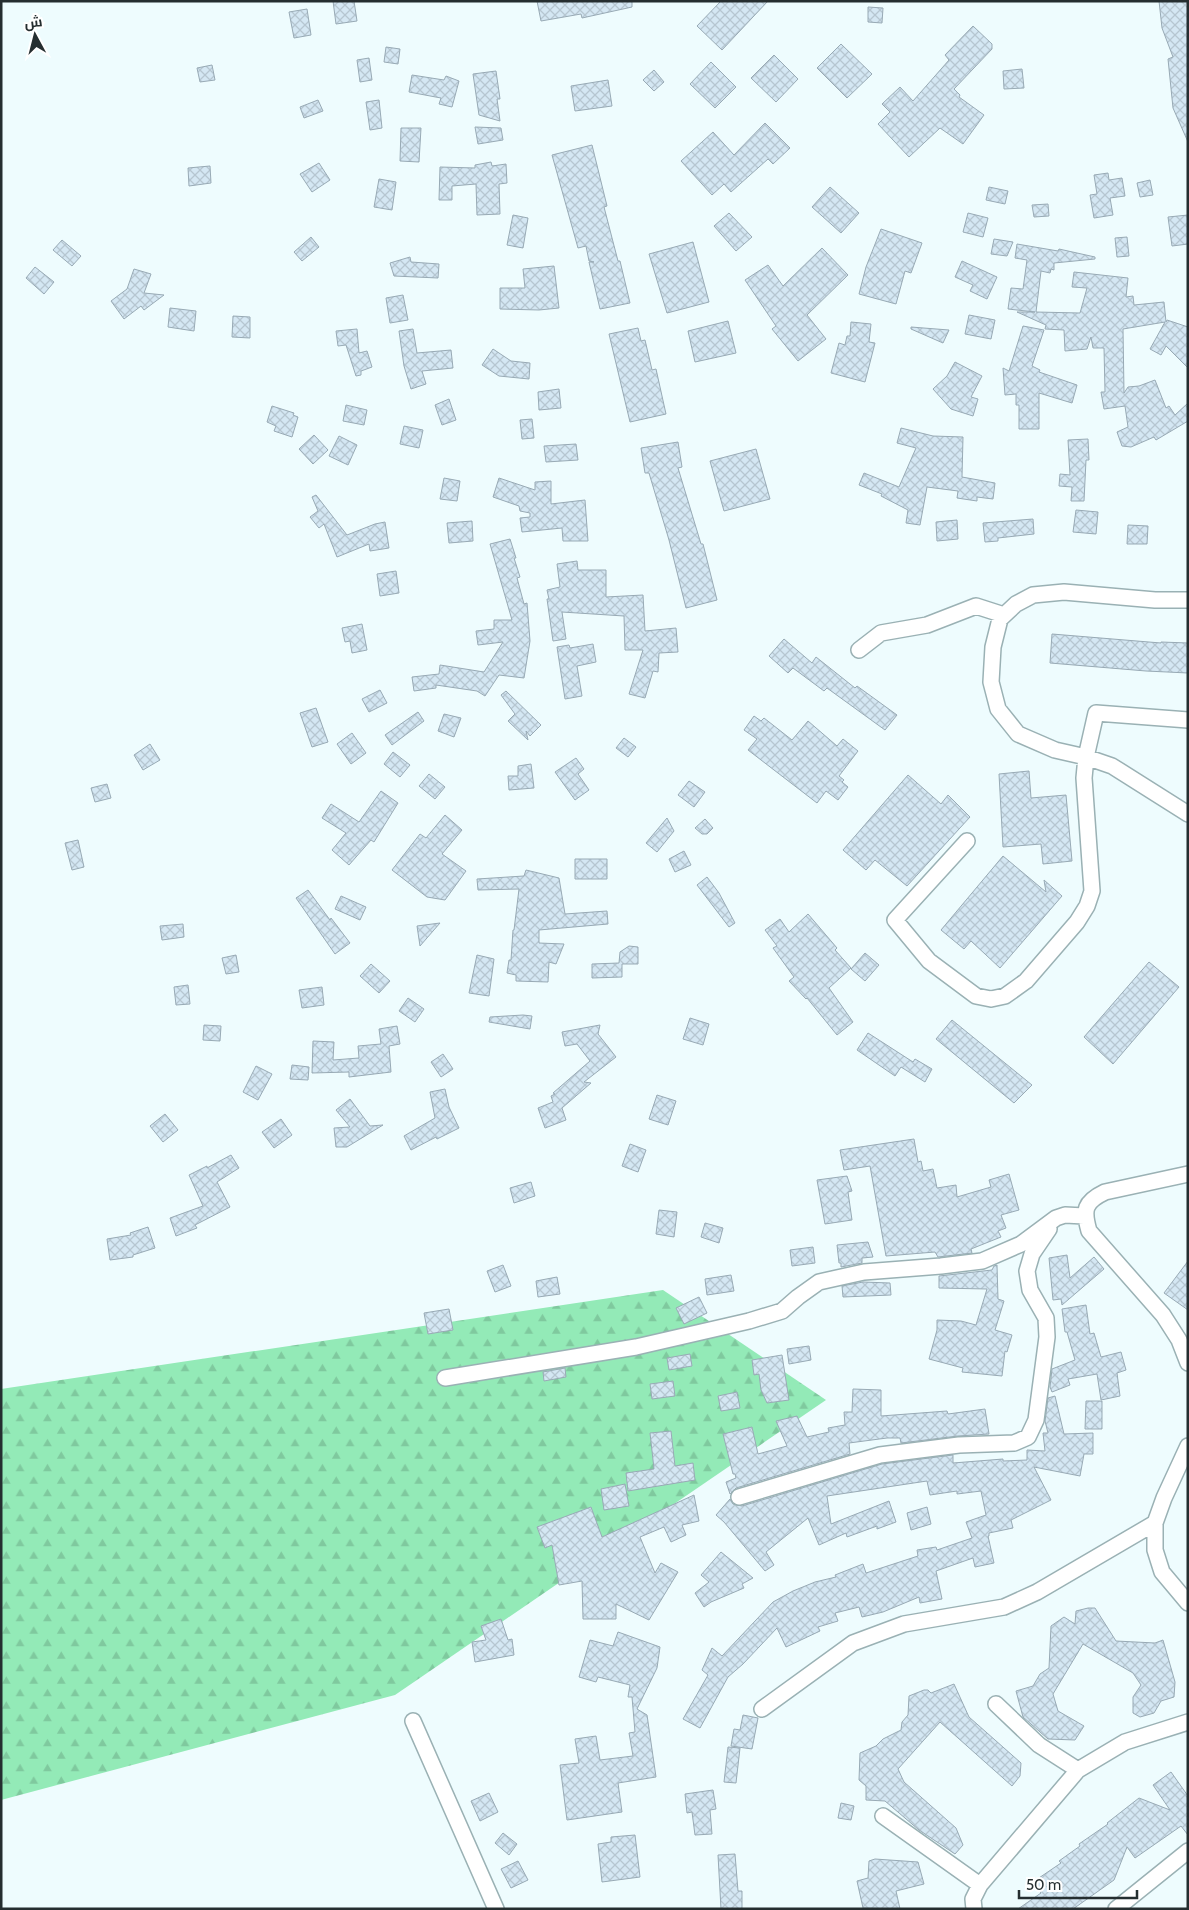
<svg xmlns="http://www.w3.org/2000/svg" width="1189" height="1910" font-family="Cabin,Cairo,sans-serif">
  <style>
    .forest { fill: url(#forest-firs) }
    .building { fill: url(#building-cross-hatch); stroke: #98aab5 }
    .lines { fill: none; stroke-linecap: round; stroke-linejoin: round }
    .minor-casing { stroke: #9ab1b4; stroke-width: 18 }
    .minor { stroke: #fff; stroke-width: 15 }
  </style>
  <defs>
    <pattern id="forest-firs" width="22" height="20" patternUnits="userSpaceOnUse" patternTransform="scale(1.25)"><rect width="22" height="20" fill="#93eab7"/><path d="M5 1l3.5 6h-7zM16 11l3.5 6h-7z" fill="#7fc99e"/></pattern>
    <pattern id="building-cross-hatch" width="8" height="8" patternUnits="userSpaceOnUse" patternTransform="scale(1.25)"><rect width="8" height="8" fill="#d4e7f3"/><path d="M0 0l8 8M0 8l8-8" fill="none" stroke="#b6c6d1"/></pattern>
  </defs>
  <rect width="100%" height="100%" fill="#eefcfe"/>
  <!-- forest -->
  <path class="forest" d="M663,1290L826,1400L395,1695L1,1800V1389Z"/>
  <!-- building -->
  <path class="building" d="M333,1H354L357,21L336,24Z
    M537,1H632V7L582,18L581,14L541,21Z
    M721,1H768L722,50L697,26Z
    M1159,1H1188V142L1173,108L1168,59L1173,57L1162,28Z
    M868,7L883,8L882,23L868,22Z
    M307,9L311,35L294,38L289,12Z
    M973,26L992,44V49L954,89L960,95L959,97L984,115L963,144L940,128L909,157L878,124L890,112L882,104L900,87L913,101L949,60L945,55Z
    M841,44L872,74L847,98L817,68Z
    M386,47L400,49L398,64L384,62Z
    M774,55L798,79L776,102L751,78Z
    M369,58L372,80L360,82L357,60Z
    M711,62L736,87L715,108L690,84Z
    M212,65L215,80L200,82L197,68Z
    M1022,69L1024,88L1004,89L1003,71Z
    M654,70L664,82L654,91L643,80Z
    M496,71L500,99H497L500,121L479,115L473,74Z
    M412,75L444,80L446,76L459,81L452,107L439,104L441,98L409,92Z
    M608,80L612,106L575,111L571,86Z
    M318,100L323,111L304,118L300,107Z
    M379,100L382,128L370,130L366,102Z
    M765,123L790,148L773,164L768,159L731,192L724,184L712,195L681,161L713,132L734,155Z
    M475,127L501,128L503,140L478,144Z
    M401,128H421L419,162L400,161Z
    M592,145L607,206L604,207L618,261H620L630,303L600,309L589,262H594L589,261L586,246L578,248L552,155Z
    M491,162L492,166L506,164L507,183L499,184L500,214L477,215L476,184L452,186V200H439L440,167L475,168V165Z
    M319,163L330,180L312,192L300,174Z
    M210,166L211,183L189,186L188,168Z
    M1108,173L1109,180L1122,178L1125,196L1110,198L1113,215L1094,218L1090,195L1097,194L1094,175Z
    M379,179L396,182L392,210L374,207Z
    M1150,180L1153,195L1140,197L1137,183Z
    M830,187L859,213L841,233L812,207Z
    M989,187L1008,191L1005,204L986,200Z
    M1048,204L1049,216L1034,217L1032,205Z
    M729,213L752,237L736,251L714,226Z
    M968,213L988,218L983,237L963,232Z
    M513,215L528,218L523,248L507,245Z
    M1188,215V244L1172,246L1168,217Z
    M881,229L922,243L911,273L905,271L896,304L859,294L866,267Z
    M311,237L319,247L302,261L294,252Z
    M1127,237L1129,256L1117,257L1115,238Z
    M994,239L1013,242L1007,256L991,254Z
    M62,240L81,256L72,266L53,250Z
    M693,242L709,302L667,313L649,254Z
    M1017,244L1058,251L1059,249L1095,257V259L1054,263V270L1051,269L1050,273L1041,271L1036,312L1080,313L1087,288L1072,287L1074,272L1128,278L1126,297L1133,296L1134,305L1164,302L1166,322L1167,320L1188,327V368L1166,346L1161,355L1150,349L1165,322L1123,329L1124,393L1128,387L1139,386L1155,380L1166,408L1169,406L1175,415L1188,403V421L1156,440L1154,437L1131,447L1122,446L1117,432L1128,427L1125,406L1104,409L1101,392H1105L1104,348H1093L1091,337L1087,349L1065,351L1064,330L1045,329L1046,325L1017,312H1035L1008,309L1011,288L1023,289L1027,260L1015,258Z
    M822,248L848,275L807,315L826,339L798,361L772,329L776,326L745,280L768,265L783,286Z
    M410,257L411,262L439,264L438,278L394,276L390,263Z
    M962,261L997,277L987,299L970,291L973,285L955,277Z
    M554,266L559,308L539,310L500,309V288H525L523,269Z
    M35,267L54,282L44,294L26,278Z
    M134,269L151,274L144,293L164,295L144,310L141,306L124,319L111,301L127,289Z
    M403,295L408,320L390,323L386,298Z
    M170,308L196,311L194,331L168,327Z
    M969,315L995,320L991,339L965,334Z
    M233,316L250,317V338L232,337Z
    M728,321L736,353L695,362L688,331Z
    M851,322L871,324L869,342L875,343L865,382L831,373L839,343L845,345L847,336H850Z
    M1023,326L1044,330L1032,366L1040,370L1039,372L1077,385L1072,403L1039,393V429H1019V405H1016V394L1005,395L1003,368L1009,371Z
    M911,327L949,330L943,343L911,329Z
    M638,328L641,341L645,340L652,370L656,369L666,414L630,422L609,334Z
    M357,329L359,353L367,351L372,367L361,371V375L356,376L346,345L338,346L336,331Z
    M413,329L417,353L451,350L453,368L422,371L426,384L411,389L404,366L399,331Z
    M493,349L511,361L530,363L529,379L499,376L482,365Z
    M955,362L982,376L971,397L978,399L973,416L951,409L933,389L947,376Z
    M559,389L561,408L539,410L538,392Z
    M449,399L456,420L442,425L435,405Z
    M346,405L367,410L364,425L343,421Z
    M272,406L294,413L293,415L298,417L292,437L274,431L276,426L267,422Z
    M532,419L534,438L522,439L520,420Z
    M404,426L423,430L419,448L400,444Z
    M901,428L933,436L963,437L962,477L995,483L993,499L977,497V501L957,498L958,491L927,487L920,525L906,523L908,510L881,496L882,494L859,485L864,473L899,487L916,448L897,443Z
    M314,435L328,450L313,464L299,449Z
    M339,436L357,445L348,465L329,456Z
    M1088,439L1089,460H1086L1084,501H1071L1072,487L1059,486L1060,474L1070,475L1068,440Z
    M678,442L682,467L678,468L701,544H703L717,600L686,608L669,540L649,473H645L641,448Z
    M576,444L578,460L546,462L544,446Z
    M756,449L770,499L724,511L710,461Z
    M444,478L460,481L457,501L440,499Z
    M499,478L535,490V482L551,481V504L585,500L588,541H563L562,528L522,532L520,518L530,517V513L520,511L519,506L493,497Z
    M316,495L347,535L375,524L385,522L389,548L370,551L369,544L337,557L324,524L319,528L310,517L318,511L312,497Z
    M1076,510L1098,512L1096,534L1073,532Z
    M1033,519L1034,534L998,538V541L985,542L983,523Z
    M957,520L958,539L937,541L936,522Z
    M472,521L473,541L449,543L447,523Z
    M1128,525L1148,526L1147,544H1127Z
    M510,539L516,558H514L520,577L517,578L524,604L527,603L530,641L524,678L499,675L485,696L477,691L436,685V688L414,691L412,677L439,674L440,665L484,672L503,642L478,645L476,631L494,629V620H512L490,544Z
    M577,561L578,570H606V597L643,595L645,631L676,628L678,652L659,653L658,672L653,671L645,698L629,694L643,650H625L624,616L562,612L566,639L553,641L547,599H549L547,590L560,587L557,564Z
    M396,571L399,593L380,596L377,574Z
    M362,624L367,650L352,653L350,641L345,642L342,628Z
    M1052,634L1161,643V642L1188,643V673L1146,671L1050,663Z
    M784,639L812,663L816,657L855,688L857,686L897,715L885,730L827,688L824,691L793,668L788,673L769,656Z
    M593,644L596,662L577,666L582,696L565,699L557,647L569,645L570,648Z
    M380,690L387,703L369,712L362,699Z
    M506,691L541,725L530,736L526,731L528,740L508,721L515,714L501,695Z
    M316,708L328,742L312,747L300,713Z
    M418,712L424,721L392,745L385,735Z
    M444,714L461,718L454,737L438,731Z
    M754,716L761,721L764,718L792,740L808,721L837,746L843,739L858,751L839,776L844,780L842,782L848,787L838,800L826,791L817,803L748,750L757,739L744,730Z
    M352,733L366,753L351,764L337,744Z
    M624,738L636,747L628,757L616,748Z
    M150,744L160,760L143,770L134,755Z
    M393,752L410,765L400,777L384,764Z
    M576,758L584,769L578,774L589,790L575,800L555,772Z
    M531,764L534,788L509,790L508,776H518V766Z
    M1029,771L1031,798L1066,795L1072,861L1043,864L1041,844L1003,847L999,774Z
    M429,774L445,787L435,799L419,786Z
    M908,775L941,804L948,795L970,817L907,886L875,860L866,870L843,850Z
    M689,781L705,792L694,807L678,795Z
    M107,784L111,798L95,802L91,788Z
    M381,791L398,803L374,842L371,840L349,865L332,850L346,833L322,818L331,804L359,822Z
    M445,815L462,830L442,854L466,871L445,900L427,897L392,870L420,834L426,838Z
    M667,818L674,831L657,852L646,843Z
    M705,819L713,828L707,834H702L695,828Z
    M78,840L84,867L72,870L65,843Z
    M684,851L691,865L675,872L669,859Z
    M1003,856L1046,892L1044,880L1062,896L1000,968L971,941L964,949L941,930Z
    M575,859H607V879H575Z
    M526,870L559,878L565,914L607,911L608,924L539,930V943L564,944L556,964L549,962L548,982L516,981V975L507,973L509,960H511L513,930H514L519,889L478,890L477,879L524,876Z
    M707,877L719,893L735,923L729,927L697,885Z
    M308,890L330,920L331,918L350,943L335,954L296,898Z
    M341,896L366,907L360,920L335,909Z
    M808,914L837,948L835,950L851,968L829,988L853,1022L837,1035L807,998L806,999L789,981L794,977L773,948L777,946L765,930L780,919L789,932Z
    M440,923L420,946L417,926Z
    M183,924L184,937L162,940L160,926Z
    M629,946L638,947V964H622V977L592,978V964L619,963L620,952Z
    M865,953L879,965L865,981L851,969Z
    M236,955L239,972L226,974L222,958Z
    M477,955L494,959L489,996L469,993Z
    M1149,962L1179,987L1113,1064L1084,1037Z
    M371,964L390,981L379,993L360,976Z
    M188,985L190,1004L176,1005L174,987Z
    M322,987L324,1005L302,1008L299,990Z
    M408,998L424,1009L415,1022L399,1011Z
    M523,1015L532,1016L530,1029L489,1022L490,1017Z
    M690,1018L709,1024L703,1045L683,1039Z
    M952,1020L1032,1085L1014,1103L936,1039Z
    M204,1025L221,1026L220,1041L203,1040Z
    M600,1025L598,1034L616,1057L584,1082L591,1083L562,1108L566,1120L545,1128L538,1108L553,1102L551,1096L555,1094L553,1093L590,1061L577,1044L565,1046L562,1032Z
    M397,1026L400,1044L389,1046L391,1072L349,1077V1072L312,1073L313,1041L334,1042L333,1060L359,1058L358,1046L381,1044L379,1029Z
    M868,1033L913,1062L915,1059L932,1069L925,1082L901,1067L895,1076L857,1050Z
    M443,1054L453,1069L441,1077L431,1062Z
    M292,1065L309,1067L308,1080L290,1079Z
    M256,1066L272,1074L258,1100L243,1092Z
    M445,1089L449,1107L459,1128L437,1139L436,1137L411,1150L404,1136L435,1118L430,1092Z
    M657,1095L676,1101L668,1125L649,1119Z
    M350,1099L370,1126L383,1125L347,1147H336L334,1128L350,1127L336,1110Z
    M165,1114L178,1130L163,1142L150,1126Z
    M281,1119L292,1135L274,1148L262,1132Z
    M914,1139L918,1162L921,1161L923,1171L933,1169L937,1188L956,1185L957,1197L991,1187L989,1180L1009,1174L1019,1210L1001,1215L1006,1228L998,1231L1001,1237L971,1249L972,1253L938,1257L935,1252L886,1256L870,1166L844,1170L840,1150Z
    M630,1144L646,1150L638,1172L622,1166Z
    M231,1155L239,1168L217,1182L230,1207L195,1225L197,1228L176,1236L170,1218L203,1206L189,1175L207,1166V1168Z
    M847,1176L852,1191L848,1192L852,1220L825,1224L817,1180Z
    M531,1182L535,1196L514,1203L510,1188Z
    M659,1210L677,1212L674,1237L656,1234Z
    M705,1223L723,1228L719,1243L701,1237Z
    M148,1227L155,1248L133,1255V1257L110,1260L107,1239L131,1235L130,1233Z
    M868,1242L873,1257L862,1258V1263L841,1267V1263H839L837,1245Z
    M813,1247L815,1263L792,1266L790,1250Z
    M1067,1255L1070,1278L1094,1257L1104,1269L1062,1305L1061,1299L1053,1300L1049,1258Z
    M1188,1261V1310L1164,1293Z
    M503,1265L511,1286L495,1292L487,1271Z
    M997,1265L998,1299L1004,1301L995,1330L1012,1335L1007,1352L1005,1351L1002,1376L962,1372L963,1368L929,1359L937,1330V1320L961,1321L976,1325L987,1289L939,1288V1276L992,1270L994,1266Z
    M731,1275L734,1291L707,1295L705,1279Z
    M557,1277L560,1294L538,1297L536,1281Z
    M863,1282L890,1283L891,1295L843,1297L842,1286Z
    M699,1297L707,1313L684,1324L676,1308Z
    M1086,1305L1090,1334L1094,1333L1101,1357L1121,1352L1126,1370L1117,1373L1120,1396L1101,1400L1097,1374L1068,1379L1070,1385L1052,1392L1050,1387L1052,1369L1075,1360L1067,1332H1065L1062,1309Z
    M449,1309L453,1330L428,1334L424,1313Z
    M809,1346L811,1360L789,1364L787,1349Z
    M690,1354L692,1366L669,1370L667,1358Z
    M782,1355L789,1400L767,1403L761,1390L759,1374L754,1375L752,1360Z
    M565,1368L566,1377L544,1381L543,1372Z
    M673,1381L675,1396L652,1399L650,1384Z
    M853,1389L881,1390V1416L947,1411L948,1414L985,1409L989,1434L958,1436L901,1443L900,1438H887L849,1443L850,1454L736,1488L730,1494L726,1482L736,1478L735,1474H733L723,1434L752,1427L758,1454L787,1446L776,1421L797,1416L807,1437L829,1432L828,1428L845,1425L844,1412H852Z
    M737,1392L740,1408L721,1411L718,1396Z
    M1055,1396L1064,1434L1093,1433V1454H1084L1080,1476L1034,1467L1051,1500L1011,1520L1013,1528L989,1533V1536H988L994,1563L975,1567L973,1558L936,1571L942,1599L920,1603L919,1597L883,1612L862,1617L859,1607L835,1613L838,1621L818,1627L820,1631L786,1647L777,1628L743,1664L728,1677L700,1728L683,1719L708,1675L702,1670L712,1648L722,1656L773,1602L793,1591L815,1582L836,1577L835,1575L863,1564L866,1573L918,1556L917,1550L936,1547L937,1550L972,1538L966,1522L986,1515L981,1491L957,1494V1491L930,1495L927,1481L827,1496L831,1524L889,1501L896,1522L877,1529V1526L847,1537L846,1533L819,1545L808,1518L766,1552L774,1565L765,1571L724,1522L716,1515L730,1499L733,1504L742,1506L882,1464L953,1455V1463L1003,1459V1461L1027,1460V1450L1045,1451L1043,1433H1048L1045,1421L1048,1398Z
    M1086,1401H1102V1429H1085Z
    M671,1431L675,1466L693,1463L695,1480L628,1491L626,1473L654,1469L650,1433Z
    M625,1484L629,1506L604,1510L601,1489Z
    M694,1495L699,1521L682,1525L686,1535L671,1542L664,1527L640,1537L655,1573L661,1563L678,1572L649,1620L616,1604V1619H583L582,1581L559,1585L552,1545L545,1548L537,1527L591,1507L602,1537Z
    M927,1507L931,1524L911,1530L907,1513Z
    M721,1552L753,1578L742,1584L744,1588L711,1602L704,1607L695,1593L709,1582L701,1575Z
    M1088,1608H1095L1116,1641L1155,1643L1163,1640L1175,1682L1174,1697L1161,1701L1154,1713L1140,1717L1133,1713V1697L1141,1685L1133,1673L1083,1644L1053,1694L1058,1711L1084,1726L1075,1740L1048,1739L1023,1717L1016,1691L1033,1686L1040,1674L1049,1668L1051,1626L1064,1617L1075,1624L1076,1611Z
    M501,1619L508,1640L512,1639L514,1655L475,1662L472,1642L486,1640L481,1626Z
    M618,1632L660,1647L657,1668L637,1709L647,1715L656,1777L618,1783L622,1812L567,1820L560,1765L579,1763L575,1739L596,1736L600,1760L633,1756L629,1733L635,1732L632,1697H628L630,1685L598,1677L596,1682L579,1677L590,1640L613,1646Z
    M954,1684L969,1717L1021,1763L1020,1776L1012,1786L940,1722L898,1769L904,1782L956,1828L963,1845L955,1854L919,1830L885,1801L866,1800V1786L859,1780L860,1753L876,1746L883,1739L901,1730L902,1722L908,1715L909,1696L924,1690H928L931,1693Z
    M743,1715L758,1718L752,1749L731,1746L734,1729L740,1730Z
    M728,1747L740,1748L736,1783L724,1782Z
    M1171,1772L1188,1796V1835L1181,1826L1135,1858L1127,1847L1114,1880L1073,1909H1018L1041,1893L1033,1882L1061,1863L1059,1861L1080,1846L1079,1844L1108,1824L1107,1823L1139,1798L1170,1810L1153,1785Z
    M713,1790L716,1809L710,1810L712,1834L695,1835L692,1812L687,1813L685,1794Z
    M489,1793L498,1812L480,1821L471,1801Z
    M841,1803L854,1806L851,1820L838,1818Z
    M503,1833L517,1844L509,1855L495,1843Z
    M635,1835L640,1877L602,1882L598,1844L611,1842V1837Z
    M735,1854L738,1891H742V1909H721L718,1855Z
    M875,1859L918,1862L924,1884L896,1891L900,1909L863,1908L857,1881L868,1878L869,1861Z
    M518,1861L528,1880L511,1888L501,1869Z"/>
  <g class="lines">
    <!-- minor casing -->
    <g class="minor-casing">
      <path id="minor" d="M1188,600H1155L1064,592L1033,595L1016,604L1000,619L993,647L991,682L998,709L1018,734L1055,750L1086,757L1112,766L1188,814
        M859,650L881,633L927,625L976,606L1004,615
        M967,841L895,920L929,961L976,996L991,999L1005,996L1026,981L1077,922L1087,906L1092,891L1084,778L1086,757L1096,713L1188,720
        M1188,1174L1105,1192C1084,1202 1083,1210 1089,1231L1163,1315L1179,1340L1188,1363
        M445,1378L636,1347L749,1321L782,1311L798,1297L819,1282L864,1272L941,1266L982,1261L1021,1244L1056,1218L1065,1215L1084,1216
        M1188,1446L1164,1498L1155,1523V1550L1162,1572L1188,1603
        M739,1497L880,1455L959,1445L1014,1443L1028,1437L1036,1420L1047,1337L1046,1318L1030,1290L1027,1271L1032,1254L1049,1229
        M996,1704L1039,1745L1078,1770
        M762,1709L853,1643L904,1624L1004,1607L1037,1592L1155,1523
        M413,1721L496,1909
        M883,1816L980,1885
        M974,1909L973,1899L980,1885L1078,1770L1125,1742L1188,1722
        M1116,1909L1188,1851"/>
    </g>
    <!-- minor -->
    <use href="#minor" class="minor"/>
  </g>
  <!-- border -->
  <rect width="1189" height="1910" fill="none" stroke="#252e30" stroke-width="5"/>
  <!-- north arrow -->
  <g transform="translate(35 35) rotate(353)" stroke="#ffffff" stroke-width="4" paint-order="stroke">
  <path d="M0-4L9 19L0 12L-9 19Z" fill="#252e30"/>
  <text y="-8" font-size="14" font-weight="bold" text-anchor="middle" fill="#252e30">ش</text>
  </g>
  <!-- scale -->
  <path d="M1019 1890v8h118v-8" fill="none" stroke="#252e30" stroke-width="2.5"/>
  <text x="1026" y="1890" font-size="15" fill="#252e30" stroke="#ffffff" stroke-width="4" paint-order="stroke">50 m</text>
</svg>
